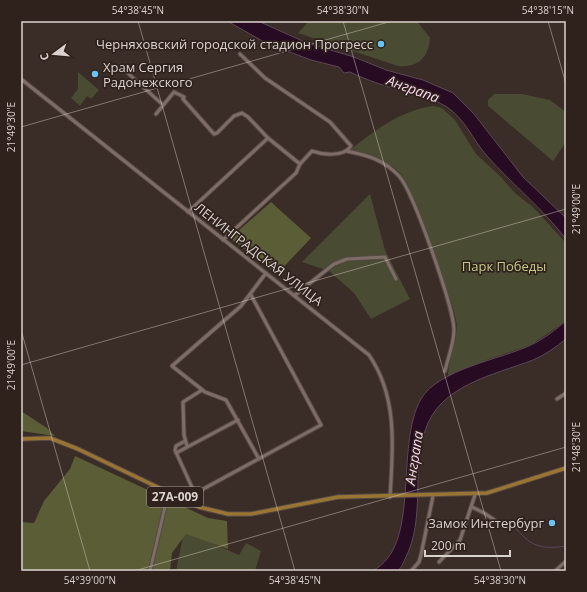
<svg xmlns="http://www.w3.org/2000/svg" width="587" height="592" font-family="'Open Sans',sans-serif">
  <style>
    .green { fill: #494b32 }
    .forest { fill: #5b5d36 }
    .water { fill: #270b22; stroke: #5d4756 }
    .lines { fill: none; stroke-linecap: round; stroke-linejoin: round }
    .stream { stroke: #5d4756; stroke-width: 1 }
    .minor-casing { stroke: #554944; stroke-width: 5 }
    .major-casing { stroke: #554944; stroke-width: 5.5 }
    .minor { stroke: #7d6d66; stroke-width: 3 }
    .major { stroke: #9a7432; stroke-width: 3.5 }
    .ticks { fill: none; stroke: #dbd2ce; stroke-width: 1; stroke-opacity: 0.45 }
    .poi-dot { fill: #6ac3f1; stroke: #2f221d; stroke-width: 1.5 }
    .labels { text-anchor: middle; stroke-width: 3.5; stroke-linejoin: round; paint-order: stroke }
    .shield { fill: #2f221d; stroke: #a79d99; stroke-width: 1 }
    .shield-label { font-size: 12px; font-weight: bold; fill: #dbd2ce }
    .poi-label { font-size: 13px; fill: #dbd2ce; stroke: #2f221d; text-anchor: end }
    .street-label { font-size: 13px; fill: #dbd2ce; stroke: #2f221d }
    .park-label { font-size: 13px; fill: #c6ca86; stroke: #2f221d }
    .water-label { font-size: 14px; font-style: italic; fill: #f9d5f0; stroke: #2f221d }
    .neatline { fill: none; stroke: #dbd2ce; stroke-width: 1.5 }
    .ticks-label { font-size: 10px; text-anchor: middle; fill: #dbd2ce }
  </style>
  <rect width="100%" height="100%" fill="#3a2c26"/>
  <!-- green -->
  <path class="green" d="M309,21H417L430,38C429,57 418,68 398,66L298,33Z
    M78,72L99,90L91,99L87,96L80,106L71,98L78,89Z
    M494,94H522L550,100L566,112V142L553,161L488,106V100Z
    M433,106L442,108L455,120L476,154L500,176L515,193L533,207L566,243V321L531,345L489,359L448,377C448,360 456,344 457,326C457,311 411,186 401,174C387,159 369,154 349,151C374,131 401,110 433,106Z
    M370,194L385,250L410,299L371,319L354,293L329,271L302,262Z
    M184,531L239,555L246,543L261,551L255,571H176Z"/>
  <!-- forest -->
  <path class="forest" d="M271,202L311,238L277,274L230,238Z
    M21,411L47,428L55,436L21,431Z
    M75,456L208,518L227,521L228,549L186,534L172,553L170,571H21V522L34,523L44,501L70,469Z"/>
  <!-- water -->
  <path class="water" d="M227,21H258L307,43L354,57L386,70L423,80L453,93L474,114L523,177L566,218V239C543,209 513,185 487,156C473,140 465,119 447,107C430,96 408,93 389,87C376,83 362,78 350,72L344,73L339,67L311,60L266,43Z
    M566,321V339C556,347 545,355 533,360C494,375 439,385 425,431C411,473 426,518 405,559C403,563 401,570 396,571C390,573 379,571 372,571C422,547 394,446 421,399C438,369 502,359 531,345C544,339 555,330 566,321Z"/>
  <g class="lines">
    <!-- stream -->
    <path class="stream" d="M514,526C530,546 540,550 566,546"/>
    <!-- minor casing -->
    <g class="minor-casing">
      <path id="minor" d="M120,66L163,105
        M21,79L369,355C398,397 393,448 390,497
        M156,114L174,92L184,97L183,99L214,134L217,133L234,116L242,113L248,117L268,138L300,164
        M346,151C368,155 384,160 399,176C413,191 454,308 454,330C454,344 448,357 445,371
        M188,212L268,138
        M223,240L296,173L300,164L312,151C323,155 344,157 351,146L330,122L265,78L240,54
        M295,295L334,264L347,259L385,257L396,279
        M557,399L566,393
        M185,441L176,446L175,450L195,494
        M187,446L184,435L183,402L202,390
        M176,453L238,420
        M259,459L226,400L205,392L172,366L241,306L266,273
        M183,500L321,425L251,295
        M472,507L484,513L502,525
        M439,562L460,540L475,495
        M150,571L168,494
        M411,571L419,562L421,555L433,496
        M555,571L566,561"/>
    </g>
    <!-- major casing -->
    <g class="major-casing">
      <path id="major" d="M21,439L50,438L78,449L199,507L228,514H251L338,497L487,493L566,468"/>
    </g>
    <!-- minor -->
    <use href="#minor" class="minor"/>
    <!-- major -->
    <use href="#major" class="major"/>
  </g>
  <!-- ticks -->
  <path class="ticks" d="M138,21L295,571M343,21L501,571M548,21L566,84M21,127L392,21M21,330L90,571M21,365L566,209M134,571L566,447"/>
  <!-- markers -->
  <g class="poi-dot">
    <circle cx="381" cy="44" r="4"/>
    <circle cx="95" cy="74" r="4"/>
    <circle cx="552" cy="523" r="4"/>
  </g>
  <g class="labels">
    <!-- shield labels -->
    <rect class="shield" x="147" y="487" width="56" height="20" rx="3"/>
    <g class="shield-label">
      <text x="175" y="501">27А-009</text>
    </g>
    <!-- poi labels -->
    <g class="poi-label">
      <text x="373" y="49">Черняховский городской стадион Прогресс</text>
      <text x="103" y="72" text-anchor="start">Храм Сергия<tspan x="103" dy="15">Радонежского</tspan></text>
      <text x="544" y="528">Замок Инстербург</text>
    </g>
    <!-- street labels -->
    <g class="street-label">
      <text transform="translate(259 254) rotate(38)" y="5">ЛЕНИНГРАДСКАЯ УЛИЦА</text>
    </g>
    <!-- park labels -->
    <g class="park-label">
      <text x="504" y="271">Парк Победы</text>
    </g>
    <!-- water labels -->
    <g class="water-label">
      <text transform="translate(413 89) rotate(20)" y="5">Анграпа</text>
      <text transform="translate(414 458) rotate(-81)" y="5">Анграпа</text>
    </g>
  </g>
  <!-- border -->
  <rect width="587" height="592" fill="none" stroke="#2f221d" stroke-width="44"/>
  <!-- north arrow -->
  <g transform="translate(54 54) rotate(254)" stroke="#2f221d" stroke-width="3" paint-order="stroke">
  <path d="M0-3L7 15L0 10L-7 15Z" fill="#dbd2ce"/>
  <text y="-6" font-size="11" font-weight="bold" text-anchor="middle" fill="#dbd2ce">С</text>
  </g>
  <!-- scale -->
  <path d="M425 550v6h85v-6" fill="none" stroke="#dbd2ce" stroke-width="2"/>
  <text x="431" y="550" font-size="12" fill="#dbd2ce" stroke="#2f221d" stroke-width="3" paint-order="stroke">200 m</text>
  <rect x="22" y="22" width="543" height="548" class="neatline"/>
  <g class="ticks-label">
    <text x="138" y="14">54°38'45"N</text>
    <text x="343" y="14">54°38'30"N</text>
    <text x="548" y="14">54°38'15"N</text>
    <text transform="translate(11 127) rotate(-90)" y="4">21°49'30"E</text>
    <text transform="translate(576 209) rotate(-90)" y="4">21°49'00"E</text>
    <text transform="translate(11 365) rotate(-90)" y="4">21°49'00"E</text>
    <text transform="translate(576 447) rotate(-90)" y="4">21°48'30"E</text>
    <text x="90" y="584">54°39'00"N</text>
    <text x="295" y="584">54°38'45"N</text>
    <text x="500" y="584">54°38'30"N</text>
  </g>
</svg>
